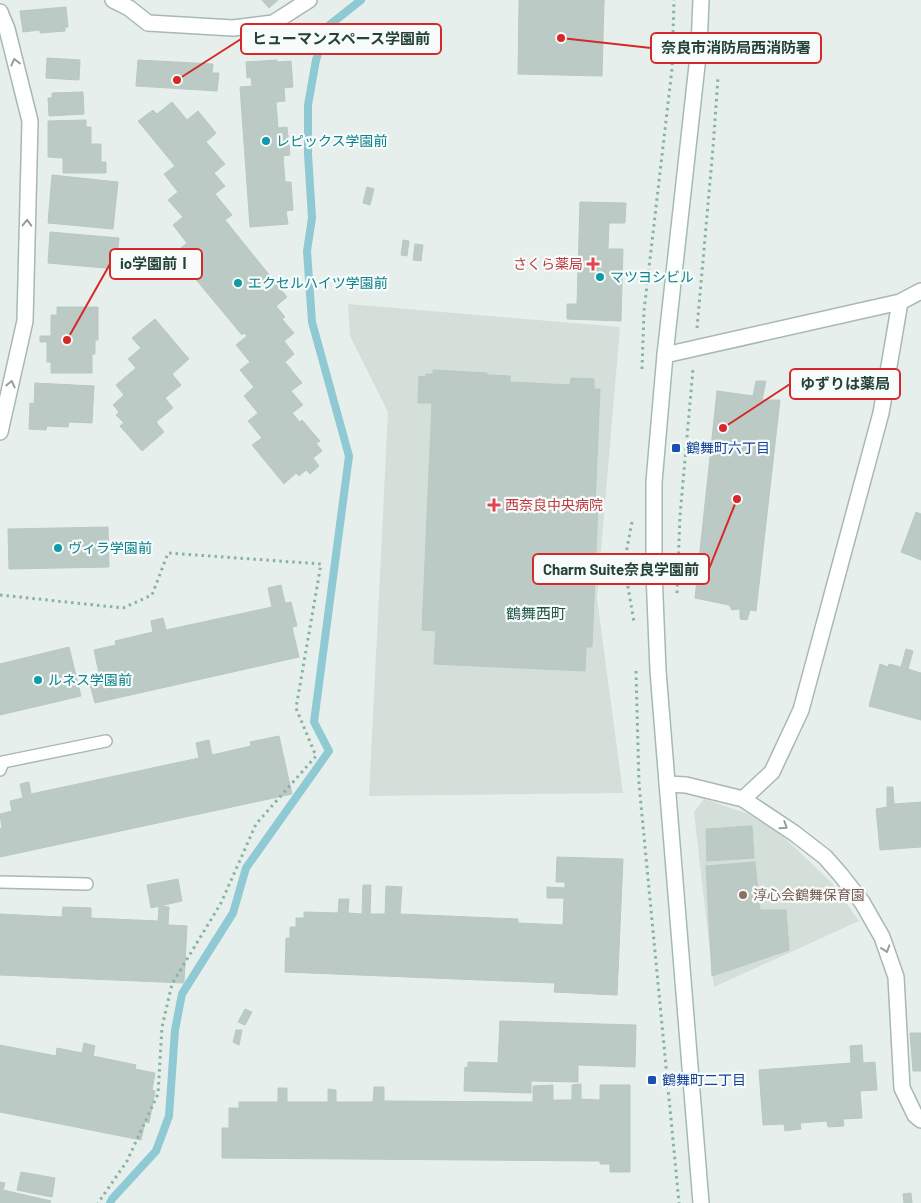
<svg xmlns="http://www.w3.org/2000/svg" width="921" height="1203" font-family="Barlow,'Noto Sans JP',sans-serif">
  <style>
    .built { fill: #d4dfda }
    .lines { fill: none; stroke-linecap: round; stroke-linejoin: round }
    .stream { stroke: #8ec9d4; stroke-width: 8 }
    .building { fill: #bbcac4; stroke: #b8c9c2 }
    .lane-casing { stroke: #a8b8b2; stroke-width: 14 }
    .street-casing { stroke: #a8b8b2; stroke-width: 18 }
    .secondary-casing { stroke: #a4bbb3; stroke-width: 18 }
    .path { stroke: #86b3a5; stroke-width: 3; stroke-dasharray: 2.5 4; stroke-linecap: butt }
    .lane { stroke: #fff; stroke-width: 11 }
    .street { stroke: #fff; stroke-width: 15 }
    .secondary { stroke: #fff; stroke-width: 15 }
    .oneway { stroke: #92a09c }
    .culture-dot { fill: #0f9aa8; stroke: #f7fbf9; stroke-width: 2 }
    .health-dot { fill: #e0444e; stroke: #f7fbf9; stroke-width: 2 }
    .transit-dot { fill: #1a4fb4; stroke: #f7fbf9; stroke-width: 2 }
    .education-dot { fill: #8d6e63; stroke: #f7fbf9; stroke-width: 2 }
    .labels { text-anchor: middle; stroke-width: 4.5; stroke-linejoin: round; paint-order: stroke }
    .culture-label { font-size: 14px; fill: #0d838f; stroke: #f7fbf9; text-anchor: start }
    .health-label { font-size: 14px; fill: #be3a42; stroke: #f7fbf9; text-anchor: end }
    .transit-label { font-size: 14px; fill: #164399; stroke: #f7fbf9; text-anchor: start }
    .education-label { font-size: 14px; fill: #785e54; stroke: #f7fbf9; text-anchor: start }
    .neighbourhood-label { font-size: 15px; fill: #1f5548; stroke: #f7fbf9 }
    .leader { fill: none; stroke: #d62828; stroke-width: 2 }
    .callout-dot { fill: #d62828; stroke: #f7fbf9; stroke-width: 2 }
    .callout { fill: #f7fbf9; stroke: #d62828; stroke-width: 2 }
    .callout-label { font-size: 15px; text-anchor: middle; font-weight: bold; fill: #24423a }
  </style>
  <rect width="100%" height="100%" fill="#e6efeb"/>
  <!-- built -->
  <path class="built" d="M348,304L620,327L597,598L623,793L369,796L388,412L350,336Z
    M704,799L746,813L773,827L832,883L859,921L714,987L694,812Z"/>
  <g class="lines">
    <!-- stream -->
    <path class="stream" d="M110,1203L112,1199L156,1151L169,1116L175,1030L182,994L233,913L246,868L329,751L314,722L349,456L312,322L307,251L312,218L308,154V105L316,60L327,27L361,0"/>
  </g>
  <!-- building -->
  <path class="building" d="M262,0H278L269,8Z
    M519,0H605L604,1L602,76L518,74Z
    M66,7L68,27H65V31L40,33V30L23,32L20,11Z
    M47,58L80,60L79,80L46,78Z
    M138,60L213,64L212,73H219L217,91L136,86Z
    M277,60V62L291,61L293,87L284,88L285,101L276,102L278,128L287,127L290,155L283,156L285,182H291L293,210L286,211L288,224L250,227L240,87L252,86L251,77L247,78L246,62Z
    M83,92L84,114L49,116L48,98H52V93Z
    M172,102L187,120L198,111L216,133L206,142L225,164L214,173L225,186L215,194L232,215L225,220L287,297L276,306L285,317L282,319L294,333L284,341L294,354L285,362L302,383L291,391L303,405L292,413L300,422L302,420L320,441L316,443L322,451L313,458L319,466L310,474L306,470L299,476L296,473L284,484L252,445L262,438L248,421L258,413L244,396L254,387L240,370L250,362L236,345L247,336L244,333L242,335L188,270L194,265L190,261L186,263L176,252L187,243L173,225L183,217L168,200L178,192L164,174L175,166L138,121L153,110L157,114Z
    M86,120V127H91V144H101V162H106V173H63V158L48,157V121Z
    M52,175L118,182L113,229L48,223Z
    M367,187L374,189L370,205L363,203Z
    M580,202L626,203L625,223H609L608,249H623L621,321L567,319V304H577Z
    M50,232L119,238L116,269L48,263Z
    M403,240L409,241L407,256L401,255Z
    M415,244L423,245L421,261L413,260Z
    M57,307H98V340H95V354H92V373H51V362H47V342H40V336H51V315H57Z
    M155,319L189,359L172,374L181,385L165,398L173,408L156,422L164,432L142,451L120,426L124,423L116,415L119,412L113,405L124,395L116,385L136,368L128,359L141,348L132,338Z
    M433,370L487,373V375L510,376V382L570,385L571,378L594,379V389H600L595,504H598L592,647H586L585,671L434,664L436,631L422,630L432,403H418L419,376L425,377L426,374H433Z
    M756,381H766L762,400H780L756,611L750,610L747,620L740,619V609L732,610L729,605L695,598L717,391L753,396Z
    M35,383L94,386L92,423L69,422L68,427L47,426L46,430L29,429L30,403L34,404Z
    M916,512L921,514V560L901,552Z
    M108,527L109,567L9,569L8,529Z
    M281,585L285,603L291,602L297,626L292,627L299,657L95,703L89,681L100,678L94,650L116,645L115,641L153,632L151,621L163,618L166,630L272,607L268,588Z
    M69,647L81,696L0,715V664Z
    M906,649L913,651L908,669L921,673V720L869,706L880,664L888,667L889,664L901,667Z
    M279,736L292,794L0,857V829L2,828L0,814L12,811L10,801L23,798L20,784L29,782L31,794L199,758L196,743L209,740L212,755L251,746L250,742Z
    M887,787H893L894,804L921,802V847L880,850L876,809L887,807Z
    M752,826L754,858L707,861L706,829Z
    M557,857L623,859L617,995L554,992L555,983L285,972L286,938H290V927H296V918H304V912L338,913L339,899H349L348,913L362,914L363,885H371L370,914H385L386,886L402,887L400,914L518,919V923L563,925L564,898H547V887L565,888V882H556Z
    M755,862L760,910H786L789,950L712,976L706,866Z
    M178,879L182,901L151,908L147,885Z
    M159,906L169,907L168,925L187,926L184,983L0,975V914L62,917L63,907L91,908V918L158,921Z
    M245,1009L252,1012L245,1025L238,1022Z
    M500,1021L636,1025L635,1067L578,1065V1082L531,1081V1093L464,1091L465,1067L468,1068V1062L498,1063Z
    M236,1030H242L239,1045L233,1042Z
    M910,1033H921V1071H913Z
    M84,1043L95,1046L93,1056L136,1065L135,1069L155,1073L152,1090L155,1091L149,1123L145,1122L141,1140L0,1112V1045L56,1056L57,1048L82,1053Z
    M862,1045L863,1063L875,1062L877,1090L860,1091L862,1118L843,1119L844,1126L828,1127L827,1121L800,1123L801,1129L785,1131L784,1124L763,1125L759,1070L851,1063L850,1046Z
    M581,1084V1099L600,1100V1085H630V1172H610V1164H600V1161L222,1158V1128H229V1108H239V1102H278V1088H287V1102H328V1089L336,1090V1102H373L374,1087H384V1101L533,1102V1086L553,1085V1100H572V1085Z
    M21,1172L55,1178L52,1197L17,1190Z
    M0,1182L5,1183L3,1190L51,1201L50,1203H0Z
    M911,1193L912,1203H904L903,1194Z"/>
  <g class="lines">
    <!-- lane casing -->
    <g class="lane-casing">
      <path id="lane" d="M0,770L3,762L106,741
        M0,882L87,884"/>
    </g>
    <!-- street casing -->
    <g class="street-casing">
      <path id="street" d="M113,0L129,8L148,23L233,28L273,23L309,0
        M0,12L7,29L30,121L25,321L0,432
        M900,302L921,291
        M665,355L900,302L881,413L801,710L772,772L743,799
        M667,784L686,785L743,799L794,833L825,857L840,874L862,902L882,937L896,977L902,1088L915,1115L921,1120"/>
    </g>
    <!-- secondary casing -->
    <g class="secondary-casing">
      <path id="secondary" d="M701,0L699,47L665,355L654,482V572L658,671L701,1203"/>
    </g>
    <!-- path -->
    <path class="path" d="M697,328L713,148L718,78
      M642,369L644,311L672,69L674,0
      M632,522L624,564L634,622
      M677,593L680,516L693,369
      M0,595L123,608L152,595L168,553L321,564L296,708L316,756L256,824L221,903L172,984L162,1027L158,1094L127,1161L98,1203
      M636,671L639,784L679,1203"/>
    <!-- lane -->
    <use href="#lane" class="lane"/>
    <!-- street -->
    <use href="#street" class="street"/>
    <!-- secondary -->
    <use href="#secondary" class="secondary"/>
  </g>
  <!-- one-way arrows -->
  <defs><path id="oneway-chevron" d="M-2-3.5L2.5 0L-2 3.5" fill="none" stroke-width="1.6" stroke-linecap="round" stroke-linejoin="round" transform="scale(1.25)"/></defs>
  <g class="oneway">
    <use href="#oneway-chevron" transform="translate(15 62) rotate(-104)"/>
    <use href="#oneway-chevron" transform="translate(27 223) rotate(-89)"/>
    <use href="#oneway-chevron" transform="translate(11 384) rotate(-77)"/>
    <use href="#oneway-chevron" transform="translate(784 826) rotate(33)"/>
    <use href="#oneway-chevron" transform="translate(886 949) rotate(71)"/>
  </g>
  <!-- markers -->
  <g class="culture-dot">
    <circle cx="266" cy="141" r="5"/>
    <circle cx="600" cy="277" r="5"/>
    <circle cx="238" cy="283" r="5"/>
    <circle cx="58" cy="548" r="5"/>
    <circle cx="38" cy="680" r="5"/>
  </g>
  <g class="health-dot">
    <path d="M590.5 256.5h5v5h5v5h-5v5h-5v-5h-5v-5h5z"/>
    <path d="M491.5 497.5h5v5h5v5h-5v5h-5v-5h-5v-5h5z"/>
  </g>
  <g class="transit-dot">
    <rect x="671" y="443" width="10" height="10" rx="2.5"/>
    <rect x="647" y="1075" width="10" height="10" rx="2.5"/>
  </g>
  <circle class="education-dot" cx="743" cy="895" r="5"/>
  <g class="labels">
    <!-- culture labels -->
    <g class="culture-label">
      <text x="276" y="146">レピックス学園前</text>
      <text x="610" y="282">マツヨシビル</text>
      <text x="248" y="288">エクセルハイツ学園前</text>
      <text x="68" y="553">ヴィラ学園前</text>
      <text x="48" y="685">ルネス学園前</text>
    </g>
    <!-- health labels -->
    <g class="health-label">
      <text x="583" y="269">さくら薬局</text>
      <text x="505" y="510" text-anchor="start">西奈良中央病院</text>
    </g>
    <!-- transit labels -->
    <g class="transit-label">
      <text x="686" y="453">鶴舞町六丁目</text>
      <text x="662" y="1085">鶴舞町二丁目</text>
    </g>
    <!-- education labels -->
    <g class="education-label">
      <text x="753" y="900">淳心会鶴舞保育園</text>
    </g>
    <!-- neighbourhood labels -->
    <g class="neighbourhood-label">
      <text x="536" y="619">鶴舞西町</text>
    </g>
  </g>
  <!-- callouts -->
  <path class="leader" d="M177 80L241 39M561 38L651 48M67 340L110 264M723 428L790 384M737 499L709 569"/>
  <g class="callout-dot">
    <circle cx="177" cy="80" r="5"/>
    <circle cx="561" cy="38" r="5"/>
    <circle cx="67" cy="340" r="5"/>
    <circle cx="723" cy="428" r="5"/>
    <circle cx="737" cy="499" r="5"/>
  </g>
  <g class="callout">
    <rect x="241" y="24" width="200" height="30" rx="5"/>
    <rect x="651" y="33" width="170" height="30" rx="5"/>
    <rect x="110" y="249" width="92" height="30" rx="5"/>
    <rect x="790" y="369" width="110" height="30" rx="5"/>
    <rect x="533" y="554" width="176" height="30" rx="5"/>
  </g>
  <g class="callout-label">
    <text x="341" y="44">ヒューマンスペース学園前</text>
    <text x="736" y="53">奈良市消防局西消防署</text>
    <text x="156" y="269">io学園前Ⅰ</text>
    <text x="845" y="389">ゆずりは薬局</text>
    <text x="621" y="575">Charm Suite奈良学園前</text>
  </g>
</svg>
